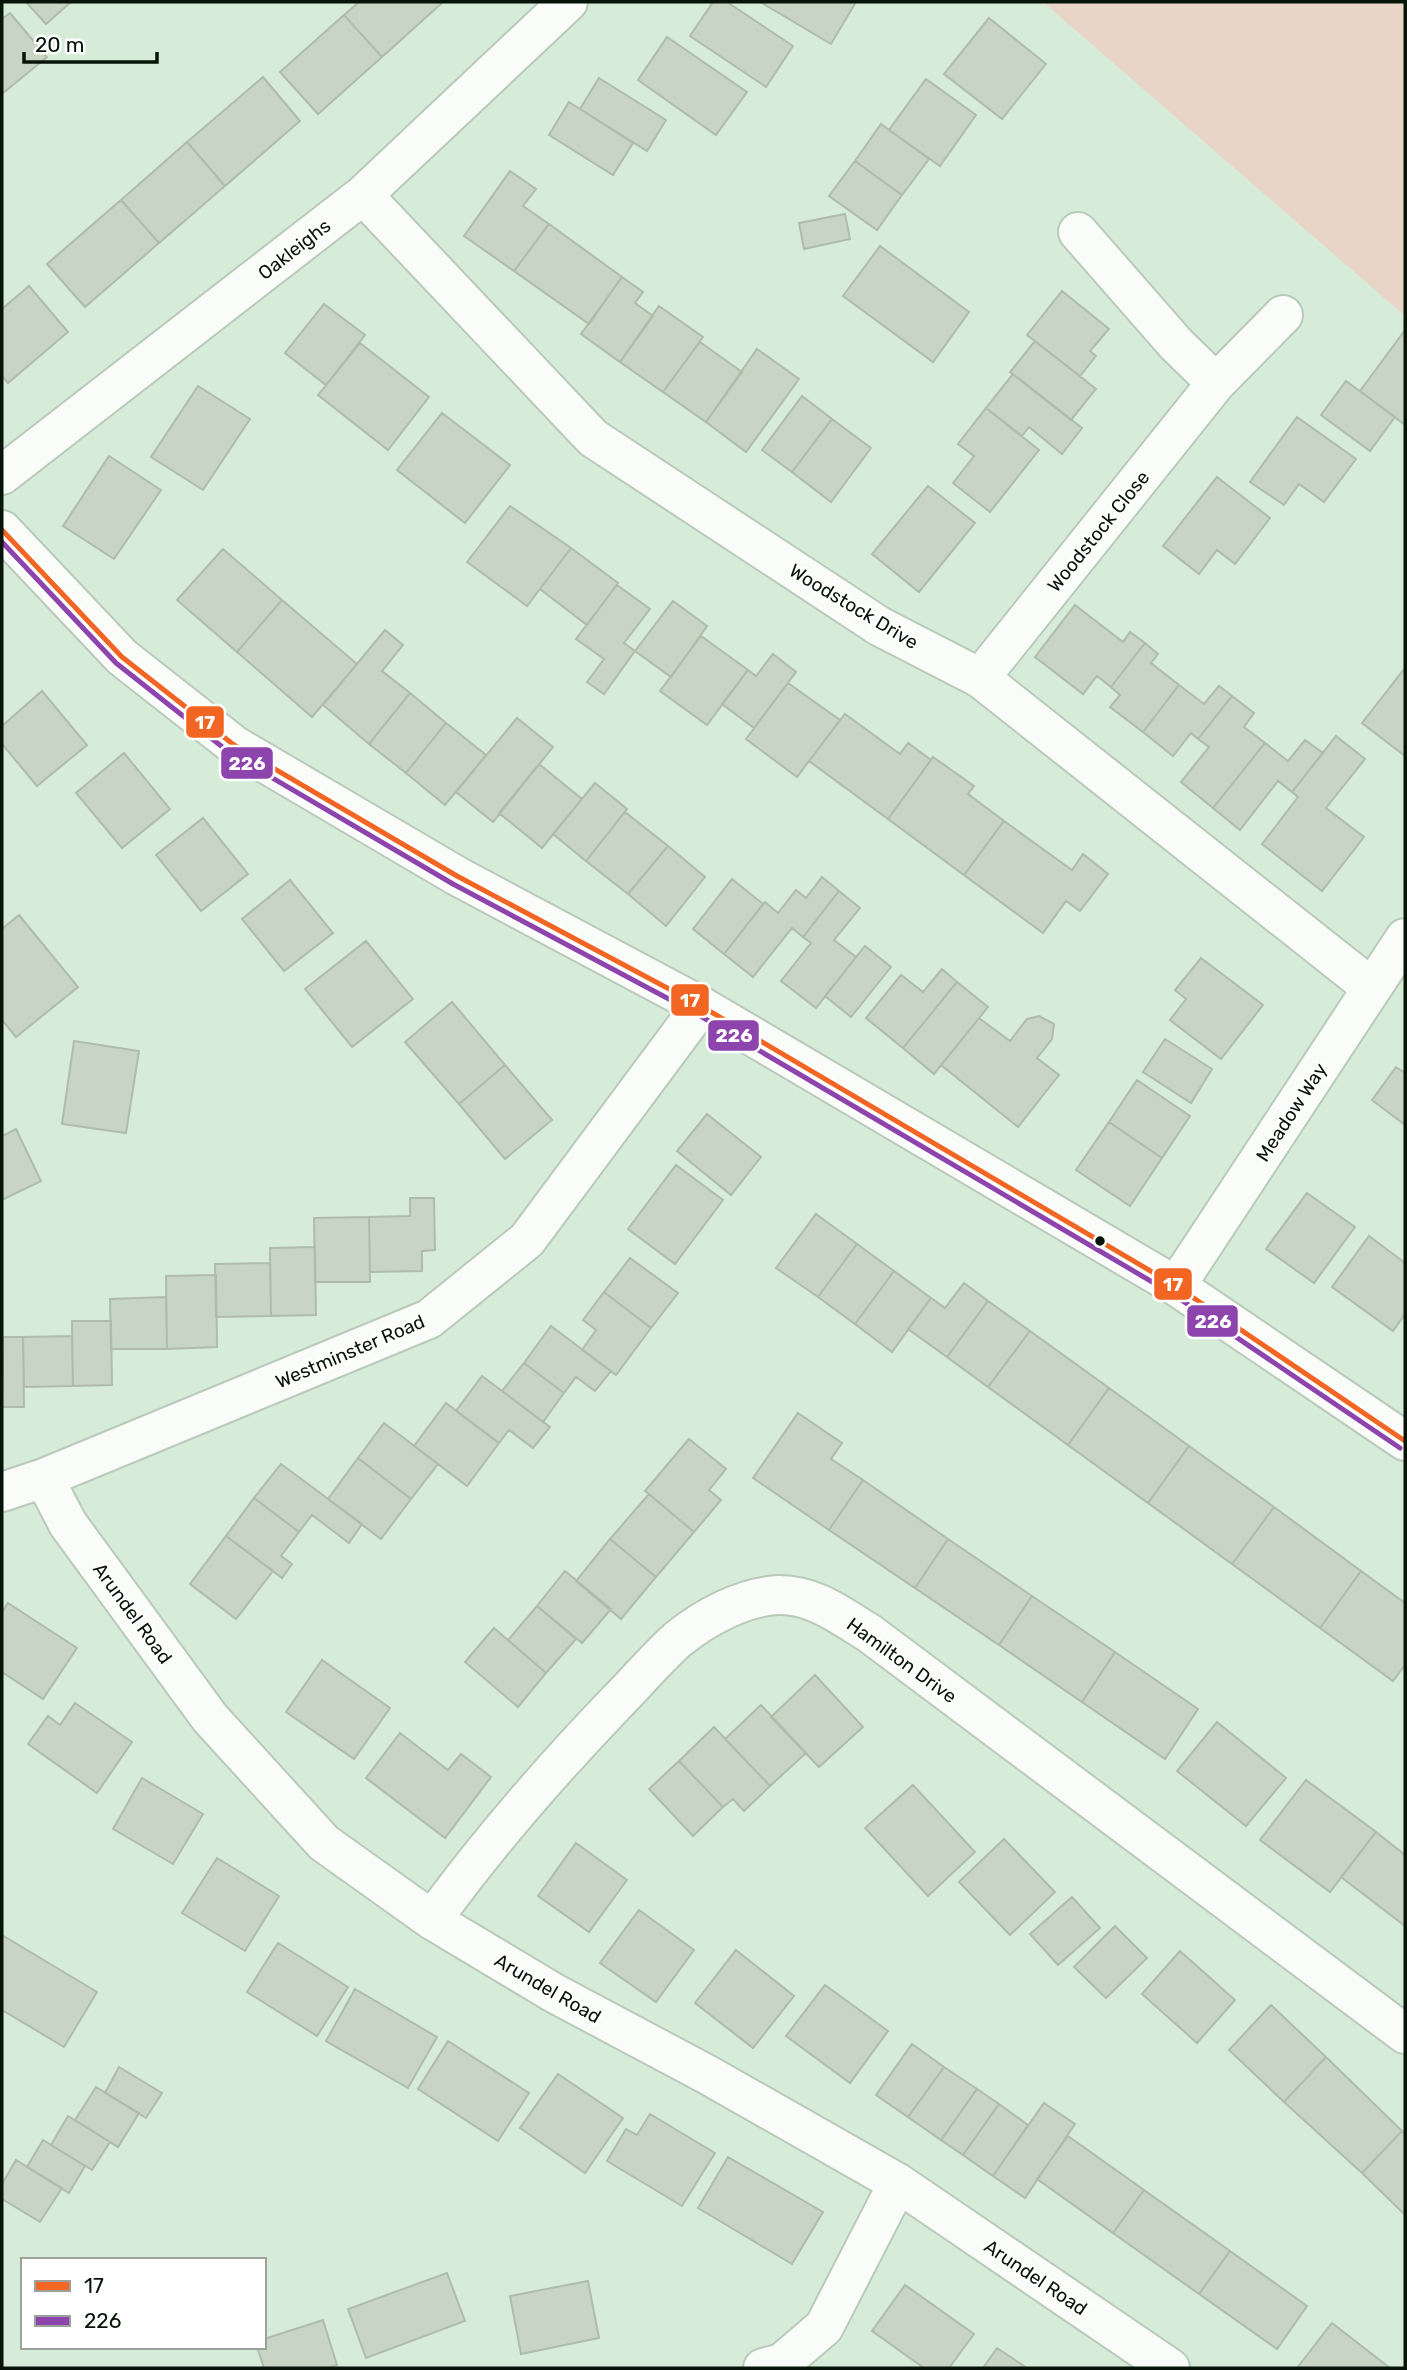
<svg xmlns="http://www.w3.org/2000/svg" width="1407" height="2370" font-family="Rubik,sans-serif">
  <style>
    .green { fill: #e9d4c8 }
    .building { fill: #c8d5c4; stroke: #afbcaa; stroke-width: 2 }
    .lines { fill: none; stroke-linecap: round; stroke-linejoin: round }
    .minor-casing { stroke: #b9c9ba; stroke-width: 42 }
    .tertiary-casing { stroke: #b9c9ba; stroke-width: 42 }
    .minor { stroke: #f9fcf9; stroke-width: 38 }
    .tertiary { stroke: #f9fcf9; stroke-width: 38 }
    .bus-1-casing { stroke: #fff; stroke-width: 10 }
    .bus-2-casing { stroke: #fff; stroke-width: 10 }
    .bus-1 { stroke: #f26522; stroke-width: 5 }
    .bus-2 { stroke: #8e44ad; stroke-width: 5 }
    .bus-dot { fill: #071408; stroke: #fff; stroke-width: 2.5 }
    .labels { text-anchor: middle; stroke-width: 5; stroke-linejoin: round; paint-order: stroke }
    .street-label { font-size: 19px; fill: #071408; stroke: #fff }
    .line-badge { stroke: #fff; stroke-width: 2.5 }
    .badge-label { font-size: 19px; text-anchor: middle; font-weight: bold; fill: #fff }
  </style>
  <rect width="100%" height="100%" fill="#d7ecd8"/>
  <!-- green -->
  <path class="green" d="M1043,2H1405V316Z"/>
  <!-- building -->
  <path class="building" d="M26,2H71L46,24Z
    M359,2H443L382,57L344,15Z
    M713,2H727L793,46L766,87L690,36Z
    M760,2H856L831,44Z
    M10,13L47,57L2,94V19Z
    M344,15L382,57L318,114L280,72Z
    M989,18L1046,64L1002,119L944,74Z
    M667,37L747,92L716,135L638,80Z
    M263,77L300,121L225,186L187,142Z
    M599,78L666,120L647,151L580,109Z
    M926,79L976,115L940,166L889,130Z
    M569,102L633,143L613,175L549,135Z
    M881,124L929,159L902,195L855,161Z
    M187,142L225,186L159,243L121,200Z
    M855,161L902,195L877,230L829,196Z
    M510,171L536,189L523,206L549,224L514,271L464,236Z
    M121,200L159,243L85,307L47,264Z
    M845,214L850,239L804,249L799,223Z
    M549,224L622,277L589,324L514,271Z
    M880,246L969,312L933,362L843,296Z
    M622,277L643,292L635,303L653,316L620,362L581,334Z
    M29,286L68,332L8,383L2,376V309Z
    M1062,291L1109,329L1090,351L1096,356L1080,376L1027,335Z
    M324,304L365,335L326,385L285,353Z
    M659,306L703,337L663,392L620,362Z
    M1405,330V425L1360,391Z
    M1035,341L1096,389L1071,420L1010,372Z
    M700,342L742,372L706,422L663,392Z
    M360,343L429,397L388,450L318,395Z
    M757,349L799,379L746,452L706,422Z
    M1013,374L1082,428L1062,454L1029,427L1022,436L986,408Z
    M1346,381L1395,417L1370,451L1321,415Z
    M198,386L250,419L203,490L151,457Z
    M802,396L832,419L792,472L762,450Z
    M986,408L1039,450L990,512L953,483L974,456L958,444Z
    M442,413L510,465L465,523L397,470Z
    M1297,417L1356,459L1324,502L1299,484L1284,505L1250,482Z
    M832,419L871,448L831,502L792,472Z
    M109,456L161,490L114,559L63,526Z
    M1217,477L1270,518L1235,564L1217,550L1199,574L1163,546Z
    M928,486L975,523L919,592L872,554Z
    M510,506L571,548L527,606L467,562Z
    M571,548L618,583L587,625L540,589Z
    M223,549L282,600L237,652L177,600Z
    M617,585L650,609L624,643L635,651L604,694L587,682L604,659L576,639Z
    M282,600L357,664L312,717L237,652Z
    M673,601L707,626L671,677L635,651Z
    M1075,605L1123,642L1130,632L1145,643L1111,687L1097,676L1083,694L1035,657Z
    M385,630L403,645L382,671L410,693L369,744L323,705Z
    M701,636L748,670L707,725L660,691Z
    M1145,643L1158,654L1151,663L1179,685L1143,732L1110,707L1120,695L1111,687Z
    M773,654L796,672L754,728L722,704L748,670L756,676Z
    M1405,668V756L1362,723Z
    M788,683L840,720L797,777L746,739Z
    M1179,685L1204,704L1219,686L1232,696L1198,739L1191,733L1173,756L1143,732Z
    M42,691L87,745L37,786L2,744V726Z
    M410,693L446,723L406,773L369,744Z
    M1232,696L1254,713L1244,727L1265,743L1213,808L1181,782L1209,747L1198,739Z
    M845,714L900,754L908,743L931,760L888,819L809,761Z
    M517,718L553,747L493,822L456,792Z
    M446,723L486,755L445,805L406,773Z
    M1336,736L1365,759L1326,808L1364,837L1322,891L1262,844L1298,797L1292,792Z
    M1305,740L1323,753L1292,792L1278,781L1240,830L1213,808L1265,743L1288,761Z
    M124,753L170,809L122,848L76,793Z
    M933,757L974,786L968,794L1004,821L964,875L888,819Z
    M539,764L582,799L542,848L499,813Z
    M595,783L627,809L586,861L553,834Z
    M625,812L668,846L628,894L586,861Z
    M203,818L248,874L201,911L156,855Z
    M1004,821L1072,870L1083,854L1108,874L1080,911L1066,901L1043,933L964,875Z
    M668,846L705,877L666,926L628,894Z
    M822,877L839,891L803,937L792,928L753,977L724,954L765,902L778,913L796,890L806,898Z
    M732,879L763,904L724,954L693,929Z
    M290,880L333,933L284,971L242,919Z
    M839,891L860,908L834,940L856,957L816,1008L781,981L811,943L803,937Z
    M19,915L78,987L16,1037L2,1020V929Z
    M366,941L413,999L352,1047L305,989Z
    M865,946L891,967L851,1017L825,996Z
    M1201,958L1263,1005L1221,1059L1170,1020L1186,999L1175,990Z
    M942,969L957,982L903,1048L866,1018L901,975L923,992Z
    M957,982L988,1007L934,1074L903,1048Z
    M452,1002L505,1065L459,1104L405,1042Z
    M1039,1016L1054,1024L1052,1039L1037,1058L1059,1075L1018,1127L941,1065L979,1018L1010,1041L1027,1019Z
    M1165,1039L1212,1069L1191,1103L1143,1072Z
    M74,1041L139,1051L126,1133L62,1124Z
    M505,1065L552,1120L505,1159L459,1104Z
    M1396,1067L1405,1073V1125L1372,1100Z
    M1137,1080L1190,1116L1162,1158L1109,1122Z
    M707,1114L761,1157L731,1195L677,1151Z
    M1109,1122L1162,1158L1130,1206L1076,1170Z
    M16,1129L41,1181L2,1200V1136Z
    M676,1165L723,1200L675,1264L628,1229Z
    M1307,1193L1355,1227L1314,1283L1266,1249Z
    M410,1198H434L435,1250L422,1251V1271L370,1272L369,1217L410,1216Z
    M816,1214L857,1244L818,1297L776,1268Z
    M369,1217L370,1282H315L314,1218Z
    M1369,1236L1405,1263V1314L1393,1331L1332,1287Z
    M857,1244L894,1271L855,1324L818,1297Z
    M315,1247L316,1315L271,1316L270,1248Z
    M630,1258L678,1293L651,1328L604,1292Z
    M270,1263L271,1316L216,1317L215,1264Z
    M894,1271L931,1298L892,1352L855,1324Z
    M216,1275L217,1347L167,1349L166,1276Z
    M964,1283L988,1301L947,1357L908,1329L931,1298L945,1308Z
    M604,1292L651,1328L616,1375L582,1350L596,1330L583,1320Z
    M166,1297L167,1349H111L110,1299Z
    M988,1301L1030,1331L988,1387L947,1357Z
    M72,1321H111L112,1385L73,1386Z
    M551,1326L611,1371L595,1391L576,1377L564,1393L524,1363Z
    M1030,1331L1109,1388L1068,1445L988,1387Z
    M72,1336L73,1386L24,1387L23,1337Z
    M3,1337H23L24,1407H2Z
    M524,1363L564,1393L543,1422L502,1391Z
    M482,1376L550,1427L533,1448L509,1430L499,1443L456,1411Z
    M1109,1388L1189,1446L1148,1503L1068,1445Z
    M446,1403L499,1443L467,1486L414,1446Z
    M798,1413L842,1443L831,1459L863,1480L829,1530L753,1478Z
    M384,1423L438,1464L411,1499L358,1458Z
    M689,1439L726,1469L709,1490L721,1500L694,1532L645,1491Z
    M1189,1446L1274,1507L1232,1564L1148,1503Z
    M358,1458L411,1499L381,1539L328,1499Z
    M281,1464L362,1524L349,1543L312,1515L299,1532L254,1498Z
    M863,1480L948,1539L915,1588L829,1530Z
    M649,1494L694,1532L656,1577L610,1539Z
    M254,1498L299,1532L281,1556L292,1564L282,1578L226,1536Z
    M1274,1507L1361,1571L1320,1628L1232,1564Z
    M226,1536L273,1571L236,1619L190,1584Z
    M610,1539L656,1577L621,1619L576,1581Z
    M948,1539L1032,1596L999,1645L915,1588Z
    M565,1571L611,1609L582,1643L537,1606Z
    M1361,1571L1405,1603V1665L1393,1681L1320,1628Z
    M1032,1596L1115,1652L1082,1702L999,1645Z
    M8,1603L77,1648L43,1699L2,1672V1612Z
    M537,1606L576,1639L546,1673L508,1640Z
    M494,1628L546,1673L518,1707L465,1662Z
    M1115,1652L1198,1709L1165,1759L1082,1702Z
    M322,1660L390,1708L354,1759L286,1712Z
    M815,1675L863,1727L819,1767L771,1717Z
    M75,1703L132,1742L97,1793L28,1744L48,1716L60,1725Z
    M761,1705L806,1753L770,1786L725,1739Z
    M1217,1722L1286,1778L1246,1826L1177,1771Z
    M714,1727L770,1786L744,1811L733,1799L723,1807L679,1761Z
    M400,1733L448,1770L461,1754L491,1777L445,1838L366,1778Z
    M679,1761L723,1807L693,1836L649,1789Z
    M142,1778L203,1814L173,1864L113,1829Z
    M1306,1780L1376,1832L1330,1892L1260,1840Z
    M913,1785L975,1852L928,1896L865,1828Z
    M1376,1832L1405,1855V1926L1341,1877Z
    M1004,1839L1055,1892L1010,1935L959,1882Z
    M576,1843L627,1880L589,1932L538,1896Z
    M217,1858L279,1896L245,1951L182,1913Z
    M1072,1897L1100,1928L1058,1965L1030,1934Z
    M639,1910L694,1950L656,2002L600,1963Z
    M1115,1926L1147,1958L1106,1998L1074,1967Z
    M2,1935L97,1992L64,2047L2,2010Z
    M278,1943L348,1987L317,2036L247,1992Z
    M736,1950L794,1996L753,2048L695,2003Z
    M1180,1951L1235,2000L1197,2043L1142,1994Z
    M825,1985L888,2031L850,2083L786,2036Z
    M355,1989L437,2037L408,2088L326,2041Z
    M1271,2005L1326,2057L1284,2102L1229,2050Z
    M448,2041L529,2093L498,2141L418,2089Z
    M912,2044L944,2067L908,2117L876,2095Z
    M1326,2057L1402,2131L1362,2173L1284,2102Z
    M119,2067L162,2093L146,2118L105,2093Z
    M944,2067L977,2089L941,2140L908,2117Z
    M558,2074L623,2118L585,2173L520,2128Z
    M96,2087L139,2113L118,2147L75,2120Z
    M977,2089L999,2104L963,2155L941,2140Z
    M1044,2103L1075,2124L1025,2198L993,2176Z
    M999,2104L1028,2125L993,2176L963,2155Z
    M650,2114L715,2153L682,2206L607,2161L626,2129L637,2135Z
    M68,2116L110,2142L92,2170L51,2145Z
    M1402,2131L1405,2134V2215L1362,2173Z
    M1068,2136L1144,2190L1113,2233L1037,2179Z
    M43,2140L85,2166L69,2193L27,2167Z
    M728,2157L823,2212L792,2264L698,2208Z
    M16,2160L62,2188L40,2222L2,2199V2184Z
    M1144,2190L1230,2251L1199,2294L1113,2233Z
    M1230,2251L1307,2306L1277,2349L1199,2294Z
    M447,2273L465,2321L366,2358L348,2309Z
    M588,2281L599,2338L521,2354L510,2296Z
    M905,2285L974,2334L949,2368H924L872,2331Z
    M323,2320L337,2365L327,2368H264L257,2347H264V2339Z
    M1332,2323L1390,2368H1297Z
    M997,2348L1027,2368H983Z"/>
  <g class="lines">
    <!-- minor casing -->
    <g class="minor-casing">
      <path id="minor" d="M363,195L593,438L879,626L980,678L1372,988
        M1078,232L1176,344L1216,383
        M2,475L363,195L568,2
        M980,678L1216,383L1283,315
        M1176,1286L1405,938
        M44,1478L68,1524L210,1718L324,1843L432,1920L554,1993L708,2075L898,2183L1170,2368
        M2,1492L44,1478L429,1319L527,1240L701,1006
        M432,1920C487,1844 549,1773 614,1705C635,1684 655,1660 677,1640C704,1618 742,1597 778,1595C813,1594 841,1616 869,1633L1405,2034
        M763,2368L782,2363L824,2327L898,2183"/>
    </g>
    <!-- tertiary casing -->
    <g class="tertiary-casing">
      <path id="tertiary" d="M2,530L122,657L234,745L457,876L701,1006L1176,1286L1405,1441"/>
    </g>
    <!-- minor -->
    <use href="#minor" class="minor"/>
    <!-- tertiary -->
    <use href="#tertiary" class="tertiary"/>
    <!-- bus-1 casing -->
    <g class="bus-1-casing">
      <path id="bus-1" d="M2,530L122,657L234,745L457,876L701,1006L1176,1286L1405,1441"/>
    </g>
    <!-- bus-2 casing -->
    <g class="bus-2-casing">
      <path id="bus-2" d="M2,542L116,663L230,753L453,884L697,1014L1171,1293L1400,1448"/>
    </g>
    <!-- bus-1 -->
    <use href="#bus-1" class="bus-1"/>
    <!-- bus-2 -->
    <use href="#bus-2" class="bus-2"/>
  </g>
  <!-- markers -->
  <circle class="bus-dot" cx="1100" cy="1241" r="6"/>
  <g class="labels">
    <!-- street labels -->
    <g class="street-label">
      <text transform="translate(294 249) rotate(-38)" y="7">Oakleighs</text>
      <text transform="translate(1098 531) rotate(-51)" y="7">Woodstock Close</text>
      <text transform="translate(854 606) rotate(31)" y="7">Woodstock Drive</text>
      <text transform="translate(1291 1112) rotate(-57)" y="7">Meadow Way</text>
      <text transform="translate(350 1351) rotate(-23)" y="7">Westminster Road</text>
      <text transform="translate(133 1613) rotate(54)" y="7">Arundel Road</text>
      <text transform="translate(902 1660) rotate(36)" y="7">Hamilton Drive</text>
      <text transform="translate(548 1988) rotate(30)" y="7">Arundel Road</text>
      <text transform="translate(1036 2277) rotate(34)" y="7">Arundel Road</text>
    </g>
  </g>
  <g class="line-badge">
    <rect x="185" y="705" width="40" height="34" rx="7" fill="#f26522"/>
    <rect x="220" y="746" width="54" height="34" rx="7" fill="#8e44ad"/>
    <rect x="670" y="983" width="40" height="34" rx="7" fill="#f26522"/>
    <rect x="707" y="1019" width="53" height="33" rx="7" fill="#8e44ad"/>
    <rect x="1153" y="1267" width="40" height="34" rx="7" fill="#f26522"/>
    <rect x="1186" y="1304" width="53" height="34" rx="7" fill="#8e44ad"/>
  </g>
  <g class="badge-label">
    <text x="205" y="729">17</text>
    <text x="247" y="770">226</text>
    <text x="690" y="1007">17</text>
    <text x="734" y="1042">226</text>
    <text x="1173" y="1291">17</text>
    <text x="1213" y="1328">226</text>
  </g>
  <!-- border -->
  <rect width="1407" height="2370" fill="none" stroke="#071408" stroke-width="7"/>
  <!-- legend -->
  <rect x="21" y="2258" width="245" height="91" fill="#ffffff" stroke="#9ca19c" stroke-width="2"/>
  <rect x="35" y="2281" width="35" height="10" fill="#f26522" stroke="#9ca19c" stroke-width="2"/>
  <text x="84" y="2293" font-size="21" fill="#071408">17</text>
  <rect x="35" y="2316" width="35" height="10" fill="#8e44ad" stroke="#9ca19c" stroke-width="2"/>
  <text x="84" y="2328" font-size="21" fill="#071408">226</text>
  <!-- scale -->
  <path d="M24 52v10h133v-10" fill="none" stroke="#071408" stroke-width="3.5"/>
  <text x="35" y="52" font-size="21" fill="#071408" stroke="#ffffff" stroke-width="5" paint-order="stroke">20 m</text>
</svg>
